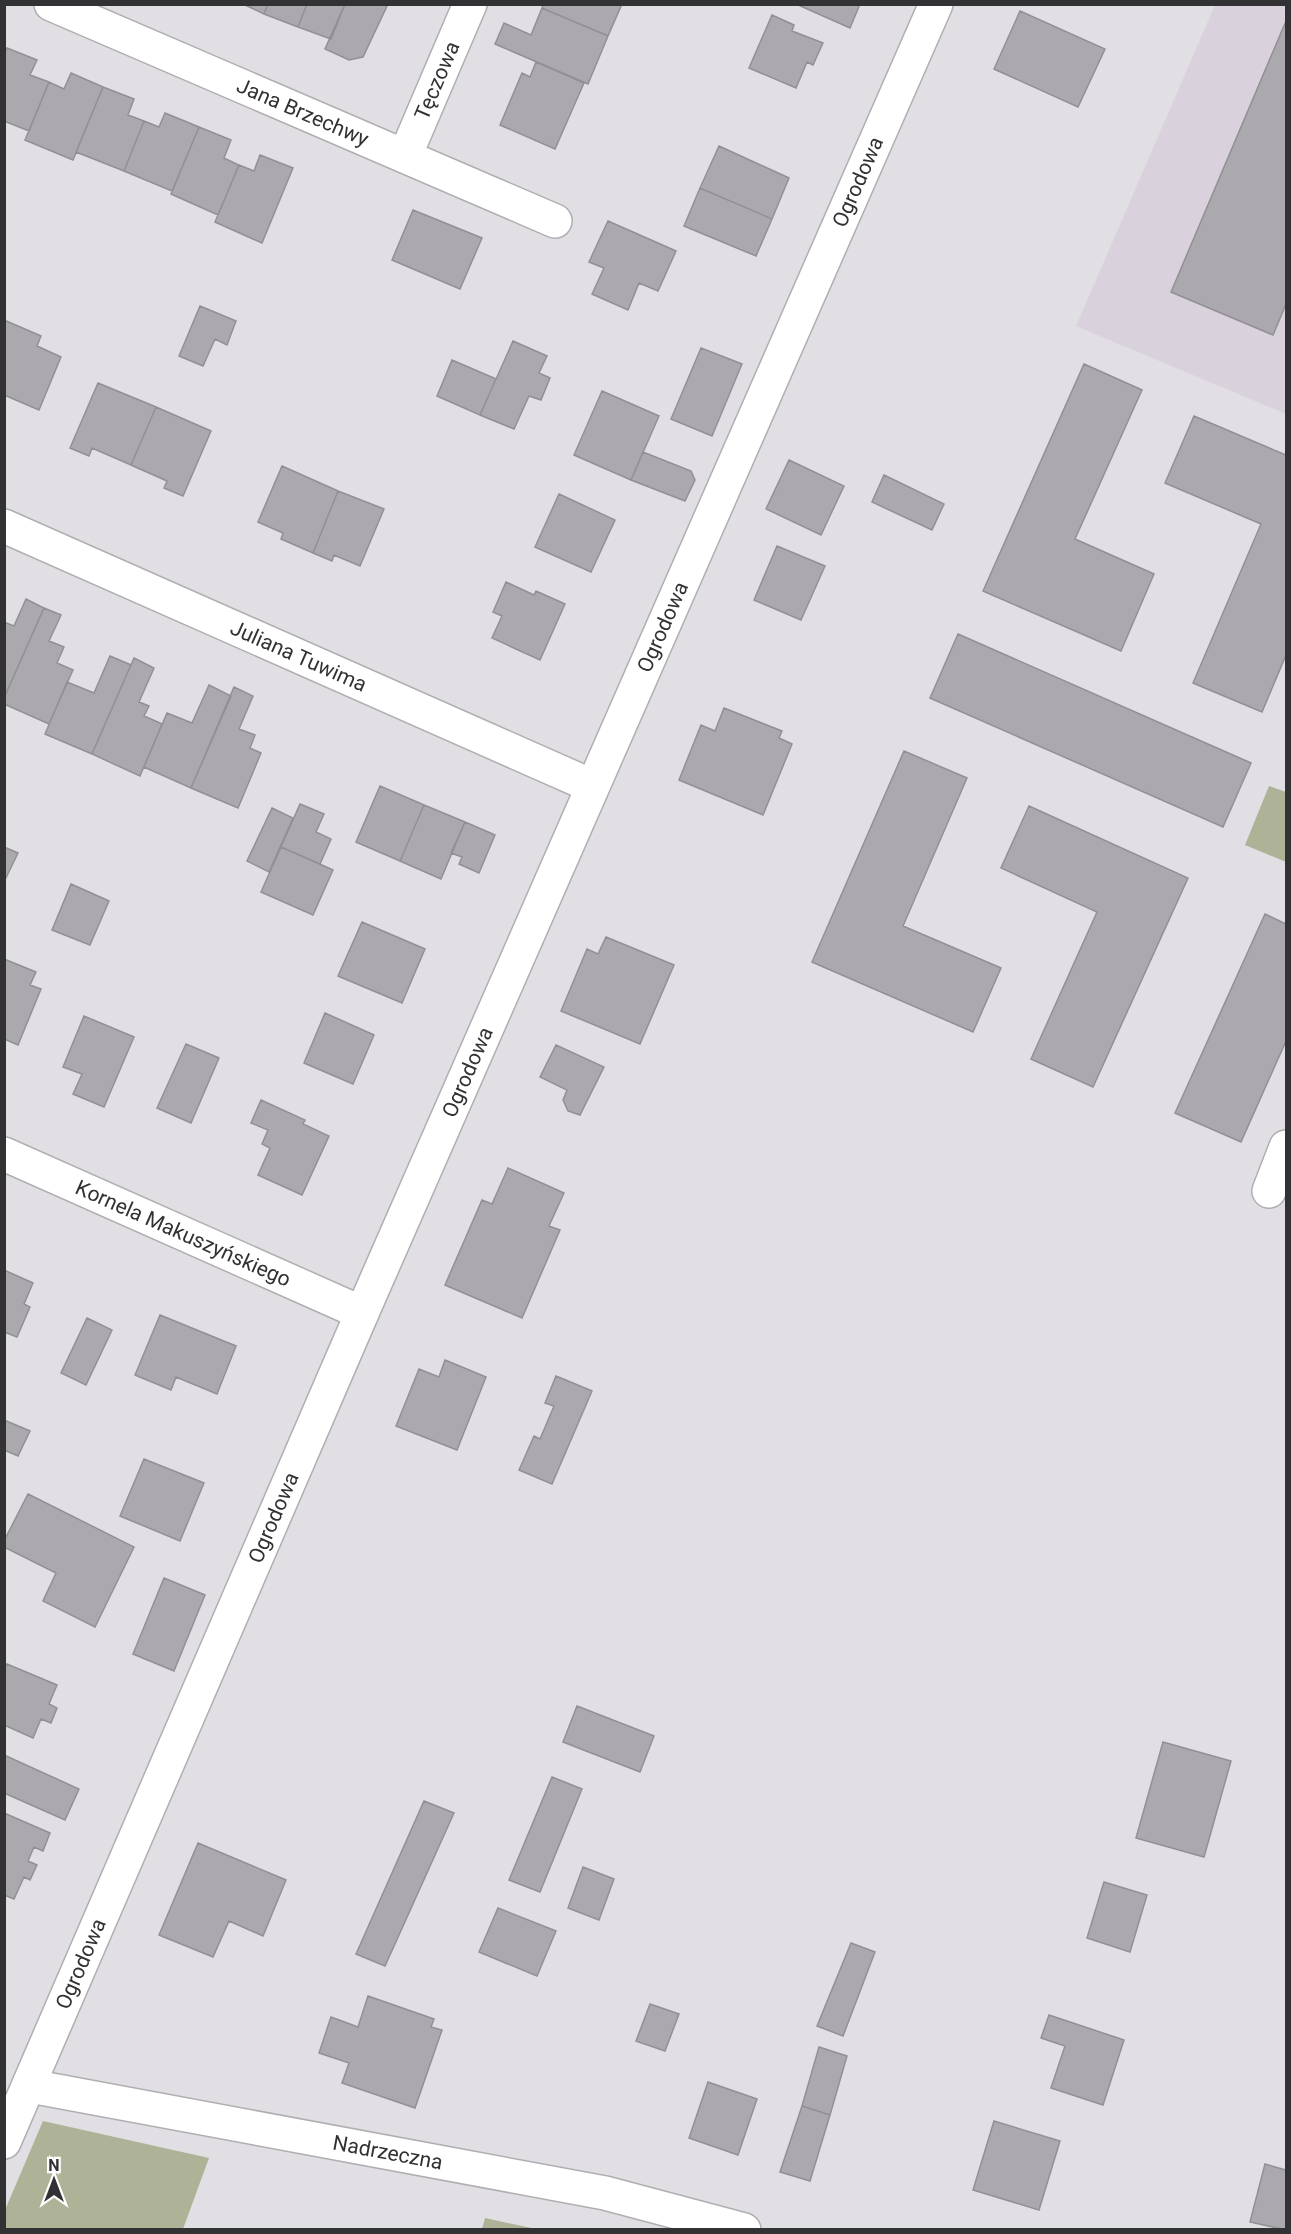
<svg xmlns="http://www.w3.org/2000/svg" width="1291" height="2234" font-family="Roboto,sans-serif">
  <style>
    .built { fill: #d9d2dd }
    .green { fill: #aeb297 }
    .building { fill: #aba9ad; stroke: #929095; stroke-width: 1.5 }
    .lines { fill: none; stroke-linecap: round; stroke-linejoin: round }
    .minor-casing { stroke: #b1aeb2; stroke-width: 36 }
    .minor { stroke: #fff; stroke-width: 33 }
    .labels { text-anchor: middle; stroke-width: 4.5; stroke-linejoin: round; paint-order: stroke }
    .street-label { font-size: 21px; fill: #323133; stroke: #fff }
  </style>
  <rect width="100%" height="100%" fill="#e1dfe3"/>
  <!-- built -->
  <path class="built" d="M1215,5H1286V414L1076,326Z"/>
  <!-- green -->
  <path class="green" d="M1269,786L1286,792V862L1245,845Z
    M43,2121L209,2158L183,2229H5V2210Z
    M485,2218L536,2229H482Z"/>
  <!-- building -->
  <path class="building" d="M243,4H268L264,14Z
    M268,4H307L298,27L264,14Z
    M307,4H345L331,39L298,27Z
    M345,4H388L363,57L349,60L325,49Z
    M544,4H622L608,36L542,8Z
    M796,4H860L850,28Z
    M542,8L608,36L588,84L495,44L504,23L531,35Z
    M1020,11L1105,49L1078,107L994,69Z
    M772,15L794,25L792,31L823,43L813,65L807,62L796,88L749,68Z
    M1286,21V304L1273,335L1171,292Z
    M7,48L37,60L30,75L49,82L29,131L4,121V54Z
    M536,62L584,83L555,149L500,125L522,73L530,77Z
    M71,73L103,87L73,160L25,140L49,82L64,89Z
    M103,87L134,99L128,115L144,121L124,171L76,152Z
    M165,113L199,127L172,191L124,171L144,121L159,127Z
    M199,127L231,140L224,158L239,165L218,215L171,194Z
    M719,146L789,178L772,219L700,188Z
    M260,155L293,168L262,243L215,222L239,165L254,171Z
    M700,188L772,219L756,256L684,226Z
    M413,210L482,238L460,289L392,260Z
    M608,221L676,251L658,291L639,283L628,310L592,294L604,268L589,262Z
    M200,306L236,321L227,345L215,339L203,366L179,356Z
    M4,320L41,336L37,346L61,357L39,410L4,395Z
    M513,341L547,356L539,373L550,378L541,400L529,396L514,429L480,415Z
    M701,348L742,364L712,436L671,419Z
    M452,360L496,379L480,415L437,396Z
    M1084,364L1142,390L1075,539L1154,574L1121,651L983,591Z
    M98,383L156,407L131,465L92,448L89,456L70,448Z
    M602,391L659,416L631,480L574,455Z
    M156,407L211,431L183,496L164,488L167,481L131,465Z
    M1194,416L1286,455V655L1262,712L1193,683L1261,524L1165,483Z
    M643,452L691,471L695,480L685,501L631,480Z
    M789,460L844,486L821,535L766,509Z
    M282,466L338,491L313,553L281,539L283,533L258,522Z
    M884,475L944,504L932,530L872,502Z
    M338,491L384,509L360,566L334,555L332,561L313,553Z
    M559,494L615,520L591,572L535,547Z
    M777,546L825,566L801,620L754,600Z
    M506,582L534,595L536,591L565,604L540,660L492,638L502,616L493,612Z
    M26,599L44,608L4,698V622L14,626Z
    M44,608L61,615L49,641L64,647L57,663L73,670L49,724L4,704V698Z
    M958,634L1251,763L1223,827L930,698Z
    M110,656L131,665L92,754L45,734L67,682L94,693Z
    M134,658L154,668L139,702L149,706L144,716L162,724L140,776L92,754Z
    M209,685L231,696L191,788L144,767L167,713L192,723Z
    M234,687L253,696L239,729L255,735L250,748L261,753L238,808L191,788Z
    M724,708L782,731L779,738L792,744L763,815L679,780L701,725L715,731Z
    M904,751L967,778L903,926L1001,968L973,1032L812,962Z
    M380,786L424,805L400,861L356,842Z
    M300,804L324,814L316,832L331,839L320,864L281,847Z
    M424,805L465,822L441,879L400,861Z
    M1029,806L1188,878L1093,1087L1031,1059L1097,912L1001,868Z
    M272,808L293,818L269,872L247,861Z
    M465,822L495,835L479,873L459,864L462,857L451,853Z
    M4,847L18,853L4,882Z
    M281,847L333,870L313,915L261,892Z
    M71,884L109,901L90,945L52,930Z
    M1265,914L1286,924V1041L1241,1142L1175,1113Z
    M362,922L425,949L402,1003L338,976Z
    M606,937L674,965L640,1044L561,1011L587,949L598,954Z
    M4,959L36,972L30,985L41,989L18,1045L4,1039Z
    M325,1013L374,1035L353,1084L304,1063Z
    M84,1016L134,1037L104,1107L73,1094L82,1074L63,1067Z
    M186,1044L219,1058L191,1123L157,1108Z
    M556,1045L604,1067L580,1115L568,1111L563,1100L567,1090L540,1077Z
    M261,1100L305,1120L303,1124L329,1136L302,1195L258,1175L270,1148L262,1144L268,1130L251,1123Z
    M508,1168L564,1193L549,1226L560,1230L522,1318L445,1285L482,1200L492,1204Z
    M4,1270L33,1283L24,1304L30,1307L17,1337L4,1332Z
    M160,1315L236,1346L217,1394L176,1377L171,1390L135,1375Z
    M87,1318L112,1330L86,1385L61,1373Z
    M445,1360L486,1377L457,1450L396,1426L419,1369L439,1377Z
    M556,1376L592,1391L552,1484L519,1470L534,1436L540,1439L554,1406L545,1403Z
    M4,1420L30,1431L18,1456L4,1450Z
    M144,1459L204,1483L180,1541L120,1516Z
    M28,1494L134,1547L95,1627L43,1601L56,1573L4,1547V1541Z
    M164,1578L205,1595L174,1671L133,1654Z
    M7,1664L57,1685L49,1704L57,1708L51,1723L41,1719L33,1738L4,1725V1669Z
    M577,1706L654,1736L640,1772L563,1742Z
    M1163,1742L1231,1761L1204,1857L1136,1838Z
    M4,1755L79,1789L65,1820L4,1793Z
    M552,1777L582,1789L540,1892L509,1880Z
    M424,1801L454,1813L385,1966L356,1954Z
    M4,1813L50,1833L43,1851L34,1847L28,1861L37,1865L30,1880L24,1877L14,1899L4,1895Z
    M198,1843L286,1880L263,1936L229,1921L213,1957L159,1935Z
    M583,1867L614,1879L599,1920L568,1908Z
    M1104,1882L1147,1895L1130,1952L1087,1938Z
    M498,1908L556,1931L537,1976L479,1952Z
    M851,1943L875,1952L843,2036L817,2026Z
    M368,1996L434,2019L431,2027L442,2030L415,2108L342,2083L349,2063L319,2053L331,2017L358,2027Z
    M650,2004L679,2014L665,2051L636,2041Z
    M1049,2015L1124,2040L1103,2105L1051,2088L1065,2046L1041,2038Z
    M819,2047L847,2056L830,2115L802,2106Z
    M708,2082L757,2099L738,2155L689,2138Z
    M802,2106L830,2115L810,2181L780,2172Z
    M994,2121L1060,2141L1039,2210L973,2190Z
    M1265,2164L1286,2170V2230L1250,2222Z"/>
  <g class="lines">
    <!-- minor casing -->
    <g class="minor-casing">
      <g id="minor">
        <path id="s1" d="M51,4L555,221"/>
        <path id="s2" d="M405,156L470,4"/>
        <path id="s3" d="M4,526L592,786"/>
        <path id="s4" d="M4,1154L362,1313"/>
        <path d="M1269,1191L1286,1147"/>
        <path id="s5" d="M30,2086L605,2193L744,2230"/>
        <path id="s6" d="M4,2142L362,1313L936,4"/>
      </g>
    </g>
    <!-- minor -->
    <use href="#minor" class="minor"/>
  </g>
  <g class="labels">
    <!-- street labels -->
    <g class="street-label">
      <text dy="7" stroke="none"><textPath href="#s2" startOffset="82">Tęczowa</textPath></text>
      <text dy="7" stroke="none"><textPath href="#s1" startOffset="274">Jana Brzechwy</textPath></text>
      <text dy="7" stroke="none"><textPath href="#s6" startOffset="2138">Ogrodowa</textPath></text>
      <text dy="7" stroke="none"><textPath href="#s6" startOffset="1652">Ogrodowa</textPath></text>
      <text dy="7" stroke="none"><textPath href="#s3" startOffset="322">Juliana Tuwima</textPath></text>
      <text dy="7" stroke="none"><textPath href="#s6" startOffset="1166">Ogrodowa</textPath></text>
      <text dy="7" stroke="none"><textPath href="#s4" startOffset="196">Kornela Makuszyńskiego</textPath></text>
      <text dy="7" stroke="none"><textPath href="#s6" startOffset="680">Ogrodowa</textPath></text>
      <text dy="7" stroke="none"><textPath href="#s6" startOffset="194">Ogrodowa</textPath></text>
      <text dy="7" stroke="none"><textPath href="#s5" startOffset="364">Nadrzeczna</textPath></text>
    </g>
  </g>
  <!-- border -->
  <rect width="1291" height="2234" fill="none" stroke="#323133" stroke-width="12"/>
  <!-- north arrow -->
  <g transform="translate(54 2180)" stroke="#ffffff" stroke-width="4.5" paint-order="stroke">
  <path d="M0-4.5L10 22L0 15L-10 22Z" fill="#323133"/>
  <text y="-9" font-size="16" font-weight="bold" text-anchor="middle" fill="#323133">N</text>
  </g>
</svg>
